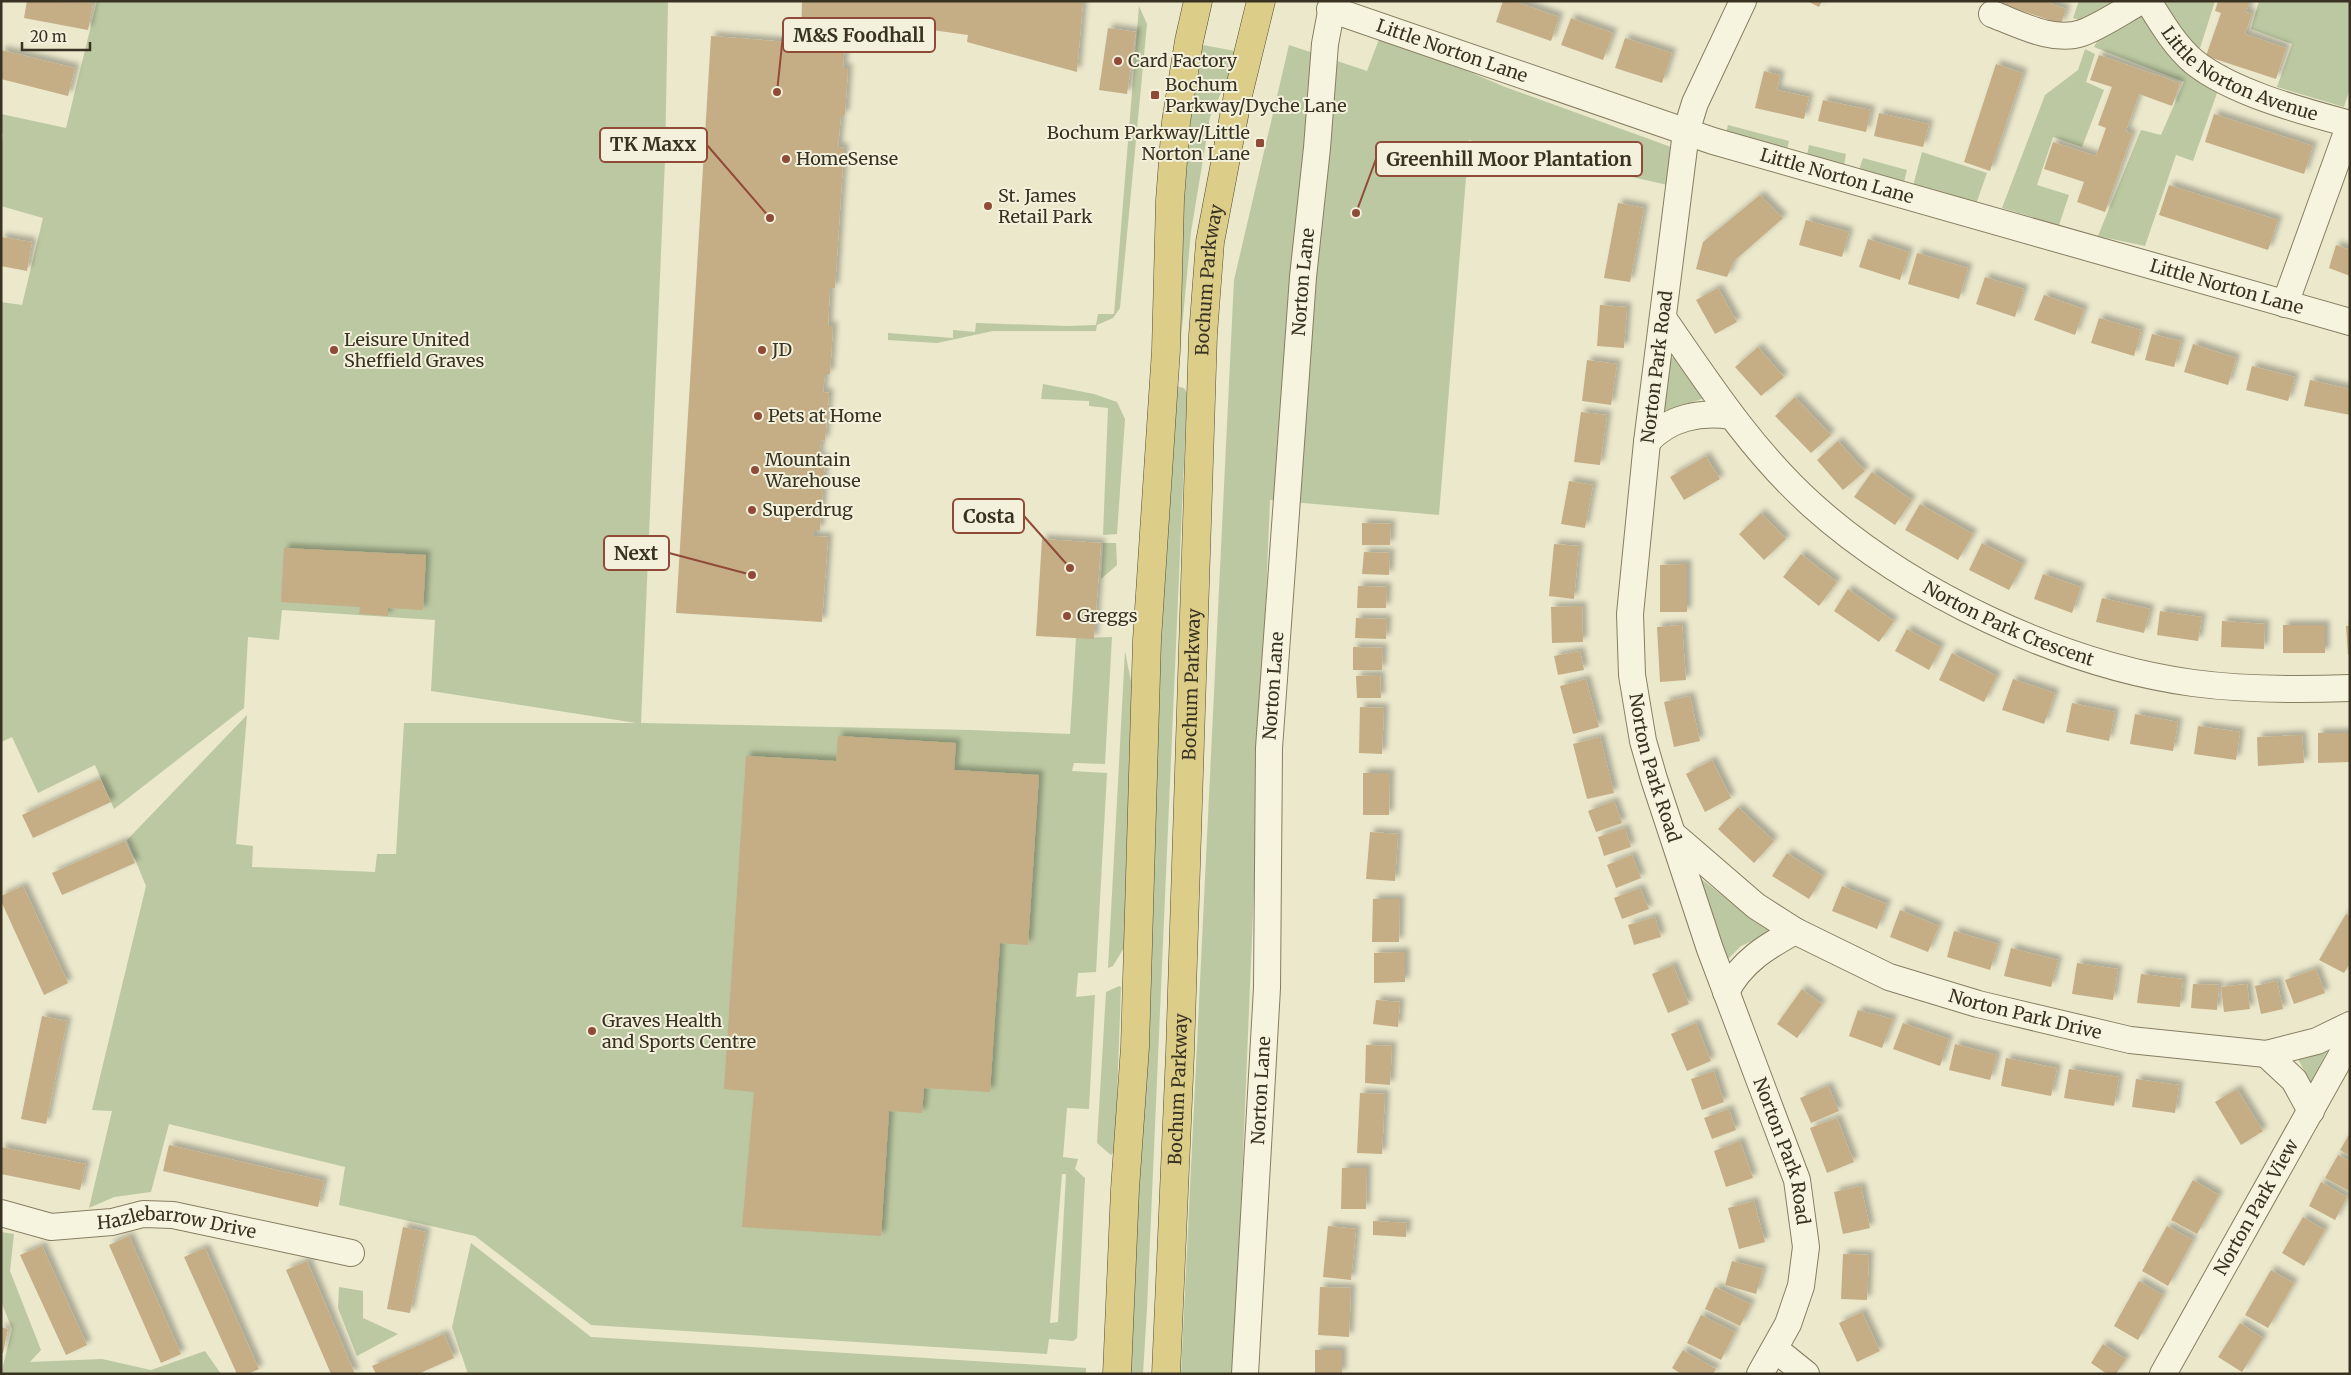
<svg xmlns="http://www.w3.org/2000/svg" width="2351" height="1375" font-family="Merriweather,serif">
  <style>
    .green { fill: #bbc8a1; fill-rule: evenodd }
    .building { fill: #c5ae86; filter: url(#shadow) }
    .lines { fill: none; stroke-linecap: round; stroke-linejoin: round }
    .minor-casing { stroke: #877d61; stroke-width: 28 }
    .trunk-casing { stroke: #554b35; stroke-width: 29 }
    .minor { stroke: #f6f4df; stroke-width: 26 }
    .trunk { stroke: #dcce88; stroke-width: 28 }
    .poi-dot { fill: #904a38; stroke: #f3f1db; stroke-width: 2 }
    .labels { text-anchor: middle; stroke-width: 4; stroke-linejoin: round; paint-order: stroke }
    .street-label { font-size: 18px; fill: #393223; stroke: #f3f1db }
    .poi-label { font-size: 18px; fill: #393223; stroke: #f3f1db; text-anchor: start }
    .leader { fill: none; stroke: #904a38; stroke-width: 2 }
    .callout-dot { fill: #904a38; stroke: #f3f1db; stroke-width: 2 }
    .callout { fill: #f3f1db; stroke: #904a38; stroke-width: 2 }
    .callout-label { font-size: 19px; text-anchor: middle; font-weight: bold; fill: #393223 }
  </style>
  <defs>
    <filter id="shadow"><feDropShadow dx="4.5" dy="-4.5" stdDeviation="2.5" flood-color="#0004"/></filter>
  </defs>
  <rect width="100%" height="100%" fill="#ebe8cc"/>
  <!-- green -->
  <path class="green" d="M97,1H668L665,159L641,723L971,730L1070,734L1076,638L1112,637L1105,764L1074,763L1072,771L1107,773L1096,972L1078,973L1076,997L1095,995L1089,1109L1067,1108L1063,1157L1078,1159L1075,1169L1085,1178L1077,1338L1073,1341L1049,1339L1047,1354L591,1325L475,1236L339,1205L345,1167L169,1124L151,1192L114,1197L89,1208L112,1111L92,1110L146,886L127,840L247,715L236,844L253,846L252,867L375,872L377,854H396L404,723H636L431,691L435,620L282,610L279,640L248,637L244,708L114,809L95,765L38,793L12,737L1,742V302L22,305L43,218L1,206V148L3,134L1,133V114L66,128ZM1062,1174H1066L1058,1322L1050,1323Z
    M2079,1H2215L2193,70L2217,93L2193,161L2176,155L2145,246L2098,236L2141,130L2161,135L2184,82L2094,47L2104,29L2073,18Z
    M2259,1H2350V88L2344,107L2277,87L2292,44L2251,29Z
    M1139,6L1147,24L1120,308L1113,318L1097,325L1096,331H993L937,343L888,340V333L953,338V330L975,332L976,323L1067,326L1096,325L1098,314H1114Z
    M1381,34L1505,87L1671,147L1672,186L1469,140L1439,515L1270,500L1234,1374H1181L1234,280L1289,45L1367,71Z
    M1203,45L1235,51L1229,76L1210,117L1191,232L1180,349L1181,202L1190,106Z
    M2085,49L2095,54L2086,82L2104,90L2082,147L2053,137L2037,185L2069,195L2059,225L2002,208L2045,95L2078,70Z
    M1728,125L1789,141L1787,150L1726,134Z
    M1809,145L1846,154L1844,166L1807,156Z
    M1922,152L1987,173L1976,204L1913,186Z
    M1863,158L1907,170L1904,182L1859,170Z
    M1677,356L1708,397L1658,413L1664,361Z
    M1043,384L1094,394L1117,402L1125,419L1117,534L1103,535L1108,408L1089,406V401L1041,399Z
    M1176,386L1184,388L1187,393L1147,1309L1143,1374H1128L1172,391Z
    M1103,543H1116L1117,565L1101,579Z
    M1125,651L1134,697L1125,946L1113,966L1108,968Z
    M1700,878L1771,933L1741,946L1726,961Z
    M1119,986L1121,987L1115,1151L1111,1155L1097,1143L1106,992Z
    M2328,1049L2311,1083L2298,1059Z
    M1,1232L14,1234L10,1271L41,1350L30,1362L102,1359L151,1370L205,1351L221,1374H1L12,1329L1,1301Z
    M471,1243L591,1337L1086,1368V1374H468L452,1327Z
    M339,1287L363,1291V1318L398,1334L357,1356L338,1308Z"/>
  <!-- building -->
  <path class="building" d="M27,1L93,3L88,30L24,18Z
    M802,1H1083L1077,72L967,42L968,35L882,23L881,26L841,24L838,19V44L845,43L843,68H848L845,115H841L838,147L844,148L835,288H830L828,326H833L830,374H825L823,392L829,393L825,441L821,440L819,457L825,458L820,530H814V536L828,537L822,622L676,613L711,36L801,43Z
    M1503,1H1514L1559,17L1551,41L1496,22Z
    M1807,1H1822L1819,7Z
    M2044,1L2066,9L2061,24L1996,2Z
    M2218,1H2250L2246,12L2252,14L2245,34L2286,48L2276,79L2206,56L2221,13L2215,11Z
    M1571,18L1613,33L1603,60L1561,45Z
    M1108,28L1136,32L1127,94L1099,90Z
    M1625,38L1672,53L1662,83L1615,68Z
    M1,50L75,68L68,96L1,79Z
    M2099,55L2180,83L2172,106L2139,94L2126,131L2132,134L2105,212L2077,202L2084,182L2044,169L2053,142L2096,156L2106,128L2098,125L2112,87L2090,80Z
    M1996,64L2023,73L1990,171L1964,162Z
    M1764,71L1780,75L1777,90L1809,97L1804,119L1755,108Z
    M1823,100L1871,110L1866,132L1818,121Z
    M1879,113L1929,124L1923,147L1874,136Z
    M2214,114L2313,146L2304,174L2205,142Z
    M2169,185L2278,220L2268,250L2159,215Z
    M1760,195L1783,218L1734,261L1727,277L1696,269L1703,242Z
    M1618,203L1644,208L1630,282L1604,278Z
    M1806,220L1849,232L1842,257L1799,245Z
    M1,237L32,242L27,271L1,266Z
    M1868,239L1909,252L1900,280L1859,267Z
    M2336,245L2350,250V276L2329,268Z
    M1917,253L1968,268L1959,299L1908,284Z
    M1985,277L2024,289L2015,317L1976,304Z
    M1718,288L1737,322L1715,334L1696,300Z
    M2044,295L2084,309L2075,335L2034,320Z
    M1600,305L1627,307L1624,348L1597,346Z
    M2099,318L2141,330L2134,356L2091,343Z
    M2152,334L2181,341L2174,367L2145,360Z
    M2193,344L2236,358L2228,385L2184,372Z
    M1758,347L1784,377L1761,396L1735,367Z
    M1587,360L1617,364L1611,405L1582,401Z
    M2252,366L2295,377L2288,401L2246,390Z
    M2310,380L2350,389V415L2304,406Z
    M1795,397L1831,435L1811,453L1775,416Z
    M1581,412L1607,415L1600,465L1574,462Z
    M1838,441L1865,471L1843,490L1817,460Z
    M1706,456L1720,479L1684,500L1670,477Z
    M1872,472L1912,500L1895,525L1854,497Z
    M1569,481L1593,485L1585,528L1561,524Z
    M1920,504L1973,534L1958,560L1905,530Z
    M1761,513L1786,539L1764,560L1739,534Z
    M1362,523L1391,524L1390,545H1362Z
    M1042,539L1101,543L1094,639L1036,636Z
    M1982,543L2023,564L2009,590L1969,570Z
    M1554,544L1579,546L1574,599L1549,596Z
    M284,548L426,555L423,610L388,608V616L359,614L360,607L281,602Z
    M1364,552L1390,553L1389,575L1362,574Z
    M1801,554L1837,582L1819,606L1783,577Z
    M1687,564V612H1660V565Z
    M2043,574L2081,587L2072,613L2034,599Z
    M1358,586L1387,587L1386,608H1357Z
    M1848,589L1894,621L1879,642L1834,611Z
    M2102,598L2150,609L2144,633L2096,622Z
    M1582,606L1583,642L1552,643L1551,607Z
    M2160,611L2202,617L2198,641L2157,635Z
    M1356,618L1387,619L1386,639L1355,638Z
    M2222,621L2265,624L2264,649L2221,647Z
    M1682,625L1686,680L1660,682L1657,627Z
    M2283,625H2325V653H2283Z
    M2346,626H2350V655H2348Z
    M1907,629L1941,647L1929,670L1895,651Z
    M1353,647L1383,648L1382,670H1353Z
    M1580,651L1584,670L1558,675L1554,656Z
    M1952,653L1997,676L1984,702L1939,680Z
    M1380,675L1381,698H1357L1356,676Z
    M1586,679L1599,727L1573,734L1560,686Z
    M2013,679L2055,693L2044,724L2002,710Z
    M1690,696L1700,741L1674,747L1664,702Z
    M2072,703L2115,712L2109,741L2066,732Z
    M1360,707L1384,708L1382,754L1359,753Z
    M2135,714L2178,722L2173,751L2130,744Z
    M2198,726L2240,732L2236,760L2194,754Z
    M2318,733H2350V762L2318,763Z
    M2302,735L2304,763L2258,766L2257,737Z
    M838,736L956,743L954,770L1039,775L1028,945L1000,943L990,1092L924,1088L922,1113L889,1111L881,1236L742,1227L754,1092L724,1089L746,756L836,761Z
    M1600,737L1614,793L1587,799L1573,744Z
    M1712,760L1731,798L1705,812L1686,774Z
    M1363,773H1390L1389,815H1363Z
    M100,779L111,802L33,838L22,815Z
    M1614,801L1622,823L1596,832L1588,811Z
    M1738,807L1774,841L1754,863L1718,829Z
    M1625,828L1631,847L1604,856L1598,837Z
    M1370,832L1398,834L1395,881L1366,879Z
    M125,841L135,863L62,895L52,873Z
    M1787,853L1823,876L1809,899L1772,876Z
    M1632,855L1641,878L1616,888L1607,865Z
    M23,886L68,983L44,995L1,901V896Z
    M1842,886L1887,904L1877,929L1832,911Z
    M1640,888L1649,909L1622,919L1614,898Z
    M1373,899H1400L1399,942H1372Z
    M1900,910L1939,926L1928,952L1890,937Z
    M2346,914L2350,916V963L2344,973L2319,960Z
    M1655,917L1661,937L1634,945L1628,925Z
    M1954,931L1998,944L1990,970L1947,957Z
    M2011,948L2058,960L2051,987L2004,976Z
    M1405,952V982L1374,983V953Z
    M2077,963L2118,969L2113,1000L2072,994Z
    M1673,965L1689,1004L1668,1013L1652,974Z
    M2316,969L2325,993L2294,1004L2285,980Z
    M2141,974L2183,979L2180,1007L2137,1003Z
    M2277,981L2283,1009L2261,1014L2255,986Z
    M2193,984L2219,985L2217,1010L2191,1008Z
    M2247,984L2250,1009L2224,1012L2221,987Z
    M1802,989L1822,1004L1797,1038L1777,1024Z
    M1376,1000L1400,1002L1398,1027L1373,1024Z
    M1858,1010L1893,1019L1882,1048L1849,1036Z
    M42,1016L67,1021L46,1124L21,1119Z
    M1696,1023L1711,1061L1687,1071L1671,1034Z
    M1903,1023L1949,1039L1940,1066L1893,1049Z
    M1955,1044L1997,1055L1990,1080L1949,1070Z
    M1366,1045L1392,1046L1390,1085L1365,1083Z
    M2006,1058L2057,1068L2051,1096L2001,1086Z
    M2069,1069L2119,1077L2114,1106L2064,1098Z
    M1714,1071L1724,1102L1702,1110L1691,1079Z
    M2136,1079L2179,1085L2175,1113L2132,1107Z
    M1828,1086L1839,1111L1811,1123L1800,1098Z
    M2237,1089L2263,1131L2241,1145L2215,1102Z
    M1360,1093L1385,1094L1382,1154L1357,1153Z
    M1729,1109L1736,1130L1712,1139L1704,1118Z
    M1837,1118L1854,1162L1827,1173L1810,1128Z
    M2350,1133V1156L2340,1150Z
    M1740,1141L1753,1178L1726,1187L1714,1151Z
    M169,1145L324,1181L318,1207L163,1171Z
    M1,1147L86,1164L80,1190L1,1174Z
    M2338,1155L2350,1161L2349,1191L2325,1178Z
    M1342,1168H1367L1366,1209H1341Z
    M2193,1180L2219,1195L2197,1234L2171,1220Z
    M2321,1182L2347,1197L2335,1220L2309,1206Z
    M1861,1186L1870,1228L1843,1234L1834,1192Z
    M1754,1201L1765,1242L1739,1249L1728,1208Z
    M2303,1217L2325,1230L2304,1266L2282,1253Z
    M1373,1221L1407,1223L1406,1237L1373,1235Z
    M1328,1226L1356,1229L1351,1280L1323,1277Z
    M2167,1226L2193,1240L2168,1286L2142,1271Z
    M403,1227L426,1232L410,1313L387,1309Z
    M129,1236L181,1354L161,1363L109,1245Z
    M42,1246L87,1345L66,1355L20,1255Z
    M205,1248L259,1369L248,1374H237L184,1257Z
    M1843,1254L1869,1255L1867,1300L1841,1299Z
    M307,1261L355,1374H331L286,1270Z
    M1732,1261L1763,1269L1756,1294L1725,1285Z
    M2271,1270L2294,1283L2268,1328L2245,1315Z
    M2139,1281L2163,1295L2138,1340L2114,1326Z
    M1320,1287L1351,1288L1349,1337L1318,1335Z
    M1715,1287L1751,1304L1740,1326L1705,1309Z
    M1862,1312L1880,1351L1857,1362L1839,1323Z
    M1701,1315L1735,1332L1721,1360L1687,1343Z
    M2240,1323L2263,1338L2242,1372L2218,1357Z
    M1,1327L8,1329L3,1353H1Z
    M444,1334L454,1358L418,1374H376L372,1366Z
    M2103,1344L2126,1359L2116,1374H2107L2091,1363Z
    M1315,1350H1342V1374H1315Z
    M1683,1350L1716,1369L1713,1374H1681L1672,1368Z"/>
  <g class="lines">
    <!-- minor casing -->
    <g class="minor-casing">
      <g id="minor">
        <path id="s1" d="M1743,1L1695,103L1686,132L1647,442L1630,614L1632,675L1643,741L1654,779L1710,949L1797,1180L1806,1247L1801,1286L1788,1324L1760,1374"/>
        <path id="s2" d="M2148,1C2161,22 2175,46 2194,62C2233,93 2302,111 2350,124"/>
        <path id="s3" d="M1330,9L1713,141L2350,322"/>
        <path d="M1992,14C2019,24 2053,43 2082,33C2101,26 2123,11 2141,1"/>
        <path d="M2285,304L2350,124"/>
        <path id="s4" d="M1663,318C1708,383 1752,451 1812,505C1910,593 2062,665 2193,683C2245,690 2297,690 2350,688"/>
        <path d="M1647,442C1668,418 1700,411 1731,416"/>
        <path id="s5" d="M1676,837L1756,906L1795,931L1889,977L1978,1004L2130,1040L2266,1054L2317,1041L2350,1025"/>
        <path d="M1726,992C1741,962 1766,947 1795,931"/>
        <path d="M2266,1054L2294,1080L2311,1111"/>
        <path id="s6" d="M1,1213L51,1227L112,1222L143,1214L173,1215L351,1253"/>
        <path d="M1775,1349L1806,1374"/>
        <path id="s7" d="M1245,1374L1267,988L1269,748L1303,277L1317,148L1325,44L1333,1"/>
        <path id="s8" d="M2163,1374L2350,1040"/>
      </g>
    </g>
    <!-- trunk casing -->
    <g class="trunk-casing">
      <g id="trunk">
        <path d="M1117,1374L1125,1189L1135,1047L1147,640L1166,350L1170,200L1176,122L1189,41L1198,1"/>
        <path id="s9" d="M1166,1374L1180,1053L1203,335L1210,242L1238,95L1261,1"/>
      </g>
    </g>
    <!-- minor -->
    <use href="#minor" class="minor"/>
    <!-- trunk -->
    <use href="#trunk" class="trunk"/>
  </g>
  <!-- markers -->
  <g class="poi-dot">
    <circle cx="1118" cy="61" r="5"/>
    <rect x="1150" y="90" width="10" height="10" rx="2.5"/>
    <rect x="1255" y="138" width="10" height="10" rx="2.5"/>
    <circle cx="786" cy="159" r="5"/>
    <circle cx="988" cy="206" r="5"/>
    <circle cx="334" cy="350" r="5"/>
    <circle cx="762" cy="350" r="5"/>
    <circle cx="758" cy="416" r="5"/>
    <circle cx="755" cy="470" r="5"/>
    <circle cx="752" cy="510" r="5"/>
    <circle cx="1067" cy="616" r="5"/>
    <circle cx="592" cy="1031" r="5"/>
  </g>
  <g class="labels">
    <!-- street labels -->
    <g class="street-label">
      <text dy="6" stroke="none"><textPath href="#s3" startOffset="129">Little Norton Lane</textPath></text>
      <text dy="6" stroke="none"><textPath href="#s2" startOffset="122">Little Norton Avenue</textPath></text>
      <text dy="6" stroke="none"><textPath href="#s3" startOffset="534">Little Norton Lane</textPath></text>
      <text dy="6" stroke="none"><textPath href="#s9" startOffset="1095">Bochum Parkway</textPath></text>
      <text dy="6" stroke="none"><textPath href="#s7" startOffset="1094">Norton Lane</textPath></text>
      <text dy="6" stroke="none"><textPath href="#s3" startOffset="939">Little Norton Lane</textPath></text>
      <text transform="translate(1657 367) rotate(-83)" y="6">Norton Park Road</text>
      <text dy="6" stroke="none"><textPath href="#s4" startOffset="471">Norton Park Crescent</textPath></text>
      <text dy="6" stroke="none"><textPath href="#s9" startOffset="690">Bochum Parkway</textPath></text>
      <text dy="6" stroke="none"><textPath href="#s7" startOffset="689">Norton Lane</textPath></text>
      <text dy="6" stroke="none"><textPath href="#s1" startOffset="785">Norton Park Road</textPath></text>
      <text dy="6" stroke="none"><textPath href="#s5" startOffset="398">Norton Park Drive</textPath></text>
      <text dy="6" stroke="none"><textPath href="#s9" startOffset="285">Bochum Parkway</textPath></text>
      <text dy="6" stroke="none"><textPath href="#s7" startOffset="284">Norton Lane</textPath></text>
      <text dy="6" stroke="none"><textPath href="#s1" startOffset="1190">Norton Park Road</textPath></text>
      <text dy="6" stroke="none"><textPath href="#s8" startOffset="191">Norton Park View</textPath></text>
      <text dy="6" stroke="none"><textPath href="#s6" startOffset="179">Hazlebarrow Drive</textPath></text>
    </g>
    <!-- poi labels -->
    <g class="poi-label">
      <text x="1128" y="67">Card Factory</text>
      <text x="1165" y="91">Bochum<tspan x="1165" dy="21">Parkway/Dyche Lane</tspan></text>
      <text x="1250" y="139" text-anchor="end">Bochum Parkway/Little<tspan x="1250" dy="21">Norton Lane</tspan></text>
      <text x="796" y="165">HomeSense</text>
      <text x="998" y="202">St. James<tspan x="998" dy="21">Retail Park</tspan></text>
      <text x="344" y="346">Leisure United<tspan x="344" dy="21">Sheffield Graves</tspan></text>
      <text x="772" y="356">JD</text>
      <text x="768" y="422">Pets at Home</text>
      <text x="765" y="466">Mountain<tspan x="765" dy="21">Warehouse</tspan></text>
      <text x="762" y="516">Superdrug</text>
      <text x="1077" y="622">Greggs</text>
      <text x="602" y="1027">Graves Health<tspan x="602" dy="21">and Sports Centre</tspan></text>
    </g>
  </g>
  <!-- callouts -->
  <path class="leader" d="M777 92L783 35M770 218L707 145M1356 213L1376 159M1070 568L1024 516M752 575L669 553"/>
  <g class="callout-dot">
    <circle cx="777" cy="92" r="5"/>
    <circle cx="770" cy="218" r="5"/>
    <circle cx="1356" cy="213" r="5"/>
    <circle cx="1070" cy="568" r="5"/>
    <circle cx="752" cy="575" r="5"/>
  </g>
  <g class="callout">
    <rect x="783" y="18" width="152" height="34" rx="5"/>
    <rect x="600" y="128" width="107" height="34" rx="5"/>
    <rect x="1376" y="142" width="266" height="34" rx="5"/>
    <rect x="953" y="499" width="71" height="34" rx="5"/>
    <rect x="604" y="536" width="65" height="34" rx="5"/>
  </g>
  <g class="callout-label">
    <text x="859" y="42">M&amp;S Foodhall</text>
    <text x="653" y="151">TK Maxx</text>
    <text x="1509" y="166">Greenhill Moor Plantation</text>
    <text x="989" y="523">Costa</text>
    <text x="636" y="560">Next</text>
  </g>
  <!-- border -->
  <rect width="2351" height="1375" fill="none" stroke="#393223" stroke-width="5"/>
  <!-- scale -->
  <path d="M22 42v8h68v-8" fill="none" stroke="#393223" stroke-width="2.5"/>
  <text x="30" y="42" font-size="15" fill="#393223" stroke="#f3f1db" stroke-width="4" paint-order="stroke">20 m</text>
</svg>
